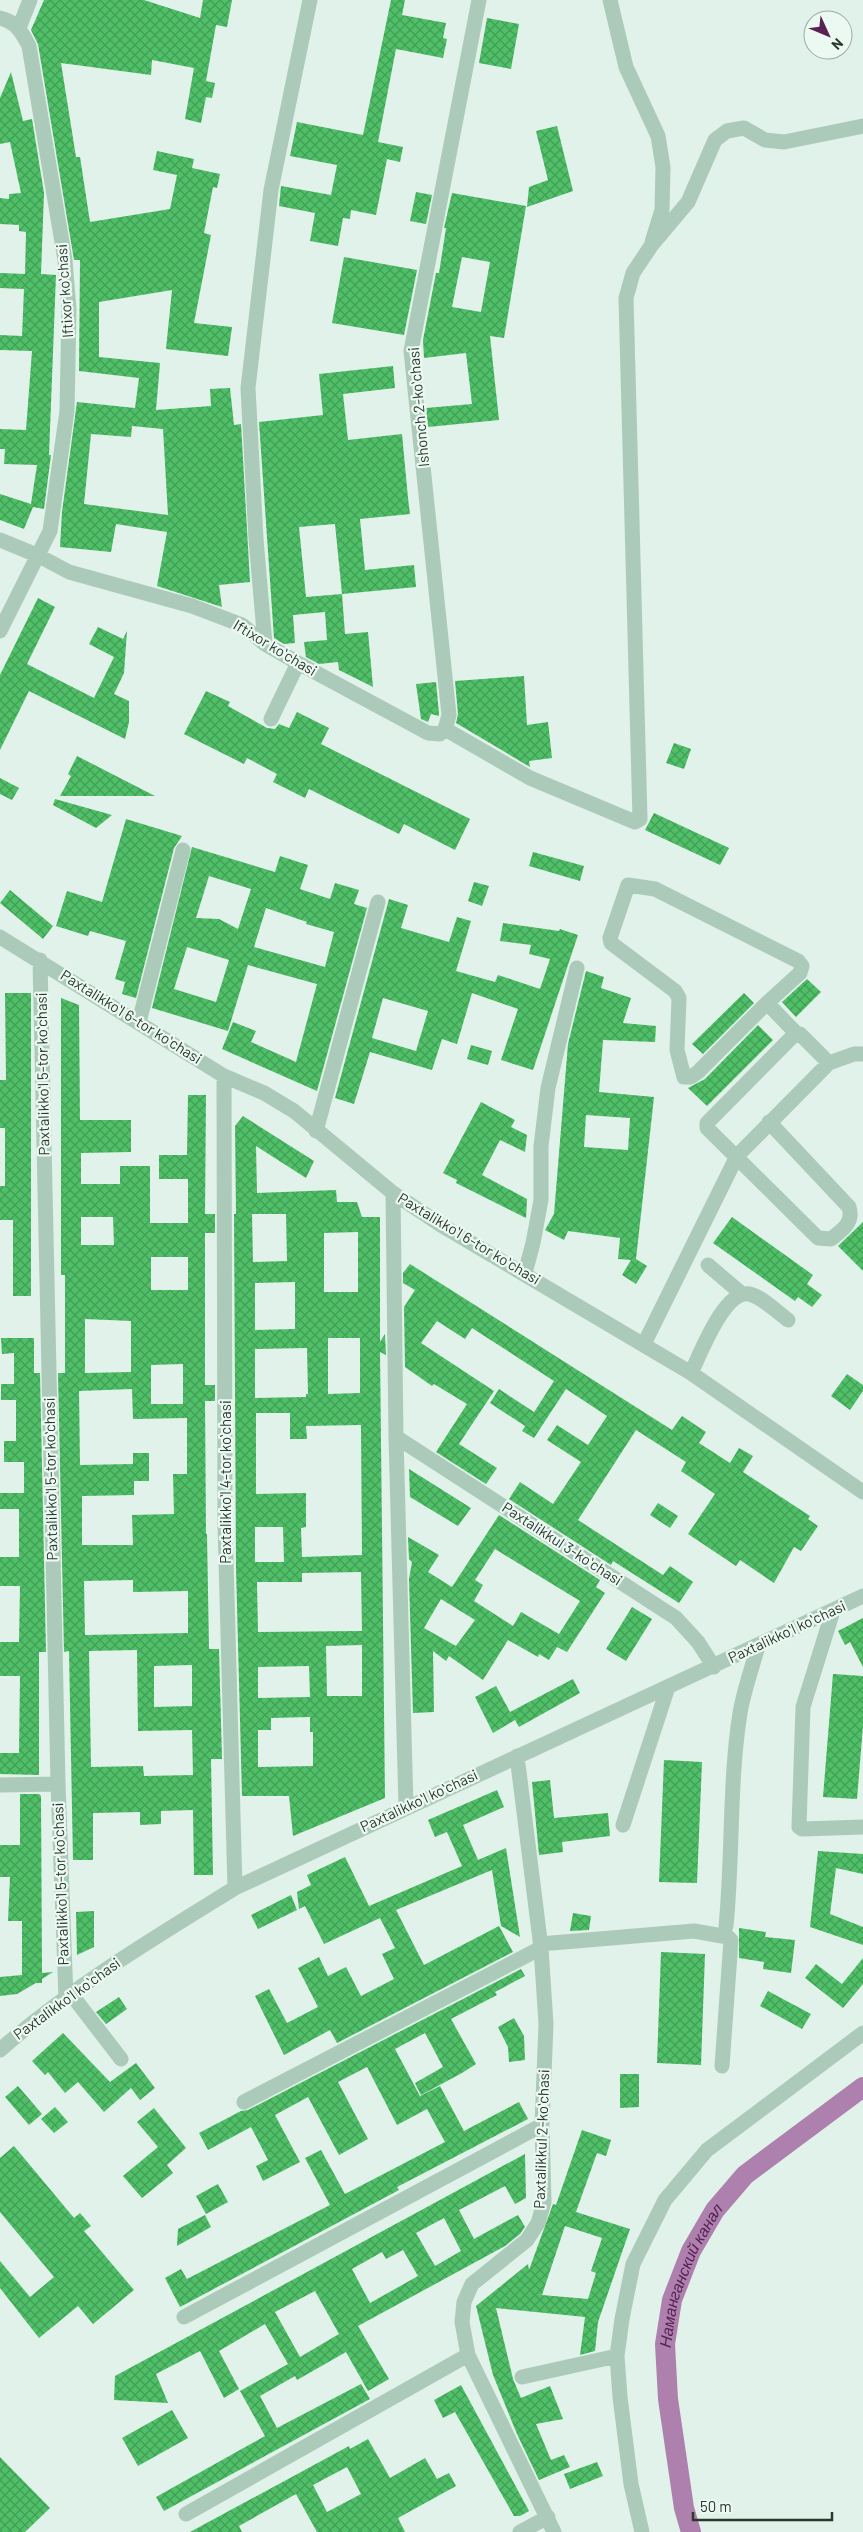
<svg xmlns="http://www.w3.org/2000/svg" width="863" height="2532" font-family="Barlow,sans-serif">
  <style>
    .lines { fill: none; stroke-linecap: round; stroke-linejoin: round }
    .canal { stroke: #ae80ad; stroke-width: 20 }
    .building { fill: url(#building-cross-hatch); fill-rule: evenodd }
    .minor { stroke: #accab9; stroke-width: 15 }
    .labels { text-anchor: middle; stroke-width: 4.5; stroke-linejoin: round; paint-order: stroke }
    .street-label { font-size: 15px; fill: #2a382e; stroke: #ecf9f3 }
    .water-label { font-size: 16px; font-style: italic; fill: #582255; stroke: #ecf9f3 }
  </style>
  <defs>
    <pattern id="building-cross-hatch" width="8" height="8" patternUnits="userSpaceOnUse" patternTransform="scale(1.25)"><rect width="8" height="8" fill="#4fc068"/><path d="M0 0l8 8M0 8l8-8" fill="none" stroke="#429d56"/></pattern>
  </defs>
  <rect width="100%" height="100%" fill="#e0f2e9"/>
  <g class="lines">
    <!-- canal -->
    <path class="canal" id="s1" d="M691,2532L684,2508L668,2399L665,2344L672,2300L691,2251L715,2210L745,2175L863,2087"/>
  </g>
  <!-- building -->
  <path class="building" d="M44,0H144L200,18L203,0H232L227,27L216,25L206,81L215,83L212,98L206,97L201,123L185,119L194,68L152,60L151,75L61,63L76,157H80L90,222L170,209L177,175L153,170L157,151L194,159L192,168L220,174L217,188L213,187L204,233L211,235L194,323L232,327L228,356L166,349L172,290L99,302V357L160,363L156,410L211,406L210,389L230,388L234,425L241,424L250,582L219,585L222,607L157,586L167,532L116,524L111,552L60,547L62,512L77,402L135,408L139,378L79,371L80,260H74L38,44L31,30ZM132,426L163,429L168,515L84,504L91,434L131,437Z
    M391,0H405L402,15L446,23L443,38L447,39L443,58L396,49L378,142L403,147L400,162L387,159L376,215L351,210L350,219L343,218L338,246L310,241L315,213L279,206L281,186L331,195L337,165L290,156L297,122L363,135Z
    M487,18L519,24L511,69L479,63Z
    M11,72L23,121L32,119L44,193L41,274L56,275L49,455H51L44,509L33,507L24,529L0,520V494L31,504L37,465L4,464L5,449H0V429L26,430L32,351L0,350V335L22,336L24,289L0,288V273L25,274L26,232L19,231V225L0,224V198L9,199V194L21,193L10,142L0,144V98Z
    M557,126L573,191L527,207L529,187L548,180L536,131Z
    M416,192L432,195L426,224L410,221Z
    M452,193L526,206L504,338L490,336L499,420L428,427L426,408L472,404L466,353L424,358L423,340L436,273H439L446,228H444ZM462,257L490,262L481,312L452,307Z
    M344,257L417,270L404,335L332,323Z
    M393,366L395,388L343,394L348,440L402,434L408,498L410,514L360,519L365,570L414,565L416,587L342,594L345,634L368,632L373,687L339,670L338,662L319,664L306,657L304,642L327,640L325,612L293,615L295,643L284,644L274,638L259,422L323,415L319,374ZM335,524L342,594L306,597L299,527Z
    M38,598L55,607L27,664L94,698L114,657L89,644L98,627L123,639L127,631L124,673L114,694L129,701V722L125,739L29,691L0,750V675Z
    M524,676L527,725L548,722L552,758L529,761L530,767L456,723L458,714L455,681Z
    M436,682L439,714V716L431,714L428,722L421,719L416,684Z
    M206,691L230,702L228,706L267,728L275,729L279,724L289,728L297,712L329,728L321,744L470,819L455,850L404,824L399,834L309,789L305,798L273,782L277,774L247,758L244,764L184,734Z
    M674,743L691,749L684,769L666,763Z
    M77,756L155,796H60L71,776L68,774Z
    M0,778L19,788L12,800L0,794Z
    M55,799L112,815L96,828L53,805Z
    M654,813L729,848L720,865L645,830Z
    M126,819L182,836L174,848L136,998L122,994L125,982L115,979L126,941L90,931L88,936L56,926L67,891L102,902Z
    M192,847L275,872L280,856L308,865L300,889L330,899L335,883L359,890L354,904L367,908L317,1091L222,1049L233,1022L256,1031L251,1042L296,1062L317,984L248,965L228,1031L152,1008ZM209,876L251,889L238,929L219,919L196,918ZM266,908L307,922L306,924L334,932L325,967L254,947ZM187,947L229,960L216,1002L174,989Z
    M533,852L584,866L580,881L529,866Z
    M474,882L489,886L482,906L468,901Z
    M10,890L53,926L43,939L0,903Z
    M389,899L408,905L401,928L449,942L457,917L471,921L456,971L495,982L498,975L540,989L550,959L529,954L531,945L500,941L503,923L559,931L560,929L578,935L533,1070L501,1060L518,1009L472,993L457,1044L442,1039L432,1070L370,1052L354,1104L335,1098ZM383,998L428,1011L416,1051L372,1038Z
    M586,971L604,977L601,988L631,998L623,1023L656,1026L655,1042L603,1040L599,1092L654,1097L636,1259L647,1266L636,1284L622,1275L631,1260L618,1259L620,1238L568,1231L564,1240L545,1230L554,1214L568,1044ZM586,1115L630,1118L628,1150L584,1147Z
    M807,979L821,992L796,1017L782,1002Z
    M5,993H31V1296H13V1220H0V1186H5V1128H0V1080H6Z
    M744,993L754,1003L703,1054L692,1044Z
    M61,998L79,1005L80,1120H131V1152L81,1153V1184H120V1166H150V1223H188V1179H159V1155H187L188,1095H206L205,1214H215V1233H205V1385H215V1401H205L206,1534H207L209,1649H219L222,1759H211L213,1875H194L193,1810L161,1811V1824L140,1825V1812L93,1813V1860H73L69,1651L64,1652L58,1373H65V1275H61ZM81,1217H113L114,1245H81ZM151,1257H188V1290H151ZM85,1319L131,1321V1372L85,1373ZM183,1364V1404H151V1365ZM132,1389L133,1419L187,1418V1474H173L174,1514L132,1515L133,1545H82V1496L134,1495V1481H149V1453H133V1464L80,1465L79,1391ZM133,1580V1592L188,1591V1633L85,1635L84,1581ZM137,1650L138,1731L192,1730L193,1775L144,1776L143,1766L91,1767L89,1651ZM192,1665V1706L154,1707V1666Z
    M758,1025L773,1040L707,1106L688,1088L705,1079Z
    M471,1045L492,1051L488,1065L467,1059Z
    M481,1102L515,1120L511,1127L527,1135L525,1152L500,1140L482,1175L527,1199L526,1218L456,1183L457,1180L443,1173Z
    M243,1116L314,1161L306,1178L256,1146L257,1193L336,1190L337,1202H357L362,1217H380V1342L385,1334L386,1355L380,1352L385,1798L293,1836L289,1796H242L236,1568L234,1214H236L235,1126ZM252,1214H286L287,1261L253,1262ZM358,1232V1292H324V1233ZM295,1282V1329L255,1330V1283ZM328,1338H360V1393L328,1394ZM307,1348L308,1394H306V1397L255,1398V1349ZM256,1413H290V1439H307L306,1426L361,1425L362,1555L302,1557L301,1528L306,1527V1493L256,1494ZM255,1527H283L284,1562H255ZM361,1572L362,1631L258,1632L257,1582H302V1573ZM362,1645V1696H327L326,1646ZM309,1666L310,1697L258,1698V1667ZM310,1717V1732H313V1766L258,1767V1730H271V1718Z
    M732,1217L813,1275L807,1284L822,1295L812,1307L798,1297L795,1301L713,1243Z
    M863,1222V1271L838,1246Z
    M410,1264L672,1430L682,1416L706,1432L699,1443L730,1463L739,1448L753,1456L743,1472L810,1516L808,1519L818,1526L801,1551L794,1547L774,1583L740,1560L736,1566L688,1534L715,1494L681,1471L686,1462L636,1430L578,1520L663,1575L670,1566L693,1582L679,1603L613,1561L611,1565L509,1499L520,1482L553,1504L581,1462L547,1440L557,1425L588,1445L607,1416L566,1389L534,1438L522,1431L554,1381L472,1328L465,1339L437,1321L421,1343L494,1391L459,1444L497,1468L486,1484L436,1452L467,1404L434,1384L432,1386L405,1367L404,1307L415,1290L403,1283V1273Z
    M1,1338H34V1373H40L46,1652H39V1775L0,1774V1753H19L20,1676H0V1642H19L20,1586H0V1557H19V1509H0V1493H24V1462H4V1441H16V1400H1V1384H14V1353L2,1354Z
    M847,1374L863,1385V1391L850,1410L831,1396Z
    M499,1389L534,1412L525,1426L490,1403Z
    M409,1469L471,1508L458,1526L410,1497Z
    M658,1503L678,1516L670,1528L650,1515Z
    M499,1515L600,1580L596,1587L605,1593L567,1652L557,1647L549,1660L539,1654L538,1657L508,1640L483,1680L449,1656L446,1661L433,1651L434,1712L413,1713L409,1579L412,1562L409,1559L408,1537L439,1555L428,1572L452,1587ZM495,1549L580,1601L559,1634L521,1612L513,1626L474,1601L483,1585L475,1580ZM441,1599L475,1620L450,1654L456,1646L424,1628Z
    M632,1607L652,1619L626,1661L606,1649Z
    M863,1618V1667L850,1642L845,1645L838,1631Z
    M833,1674L863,1676V1726L857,1799L823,1797Z
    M573,1679L580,1693L519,1727L515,1720L493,1733L475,1697L496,1686L510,1712Z
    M664,1760L702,1762L697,1883L659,1882Z
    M550,1780L554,1818L608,1813L610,1836L562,1842L563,1852L539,1855L532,1782Z
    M497,1790L504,1807L463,1825L478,1860L506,1848L520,1937L501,1926L492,1870L396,1910L424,1965L499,1926L513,1952L337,2043L330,2030L284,2055L255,1996L269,1989L287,2023L318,2007L298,1968L319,1957L328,1976L346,1967L361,1996L394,1979L382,1954L395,1948L380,1918L324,1944L305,1906L299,1909L297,1892L311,1885L307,1875L345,1857L369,1906L462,1866L447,1832L435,1837L428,1820Z
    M20,1794H39L41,1796L42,1973L53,1972L42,1979V1983H36L17,1994L0,1996V1977L22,1975V1921H8L10,1877H0V1845H20Z
    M818,1851L863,1854V1874L836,1868L830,1914L863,1927V1945L810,1927Z
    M291,1895L297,1910L258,1929L251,1915Z
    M94,1911V1947L77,1955L76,1912Z
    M573,1913L591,1916L589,1930L570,1931Z
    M739,1928L766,1932L765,1937L795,1940L791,1973L763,1969L764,1962L739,1958Z
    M661,1952L705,1954L701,2065L657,2063Z
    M863,1958V1984L843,2008L805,1978L816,1964L842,1984Z
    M521,1969L525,1976L495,1992L497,1995L451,2019L476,2064L462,2073L421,2095L415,2083L443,2067L425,2033L395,2049L420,2096L440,2086L464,2131L519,2102L528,2119L397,2187L399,2190L180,2307L165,2278L181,2269L187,2279L330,2205L305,2158L321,2150L345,2194L445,2142L427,2109L397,2125L367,2067L338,2082L368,2139L339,2155L308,2097L275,2115L300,2162L263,2181L256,2166L268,2160L251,2127L208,2150L199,2133L241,2111L248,2110Z
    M768,1991L811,2014L802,2029L760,2006Z
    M119,1997L127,2009L106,2024L96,2012Z
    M514,2018L524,2036L525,2060L509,2062L508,2047L498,2027Z
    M63,2033L110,2082L136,2063L155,2088L140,2100L131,2088L104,2112L78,2082L65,2093L48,2072L45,2075L32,2061Z
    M620,2074H639V2107L620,2108Z
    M18,2086L42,2114L29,2125L5,2097Z
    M55,2107L68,2122L54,2133L41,2119Z
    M154,2108L186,2148L167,2165L173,2173L142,2198L123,2176L158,2147L137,2122Z
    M582,2130L611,2140L606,2156L597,2153L576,2212L630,2229L598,2322L595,2351L580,2355L585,2317L496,2308L513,2379L521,2398L550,2386L563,2419L536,2424L551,2460L564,2455L570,2467L539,2480L517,2434L493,2375L476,2306L528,2264L529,2270L553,2204L556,2205ZM565,2226L602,2238L591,2271L596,2273L588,2299L542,2295Z
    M14,2146L74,2218L80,2213L91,2226L84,2231L134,2290L93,2324L78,2306L39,2338L0,2288V2261L30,2297L54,2277L0,2212V2158Z
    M525,2154L526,2198L515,2204L505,2186L459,2210L474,2239L518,2215L525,2227L520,2234L505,2246L358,2326L389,2379L368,2391L346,2352L297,2380L295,2376L260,2396L277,2428L361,2384L370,2399L164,2511L156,2497L265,2436L240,2391L288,2364L265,2324L219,2351L239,2389L224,2398L200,2351L156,2374L168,2403L114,2400L115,2376ZM444,2218L461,2251L435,2266L416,2233ZM403,2250L418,2276L370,2303L352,2269L382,2252L386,2259ZM315,2291L339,2334L300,2357L275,2312Z
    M218,2184L228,2202L206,2214L196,2196Z
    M205,2215L211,2227L177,2246L178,2229Z
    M461,2385L529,2511L520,2516H514L455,2412L443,2418L434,2400Z
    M172,2410L188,2438L138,2466L122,2438Z
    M368,2439L390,2478L425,2458L437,2479L449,2473L456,2486L398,2518L405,2532H317L296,2494L239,2526L242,2532H190L349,2446L350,2449ZM347,2467L361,2494L327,2512L313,2485Z
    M0,2457L50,2508L25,2532H0Z
    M597,2462L603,2476L570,2489L564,2474Z"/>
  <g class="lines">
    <!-- minor -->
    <path class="minor" d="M610,0L626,67L658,136L663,167L662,210L652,242
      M0,18C15,21 22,32 29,46L65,260L69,309L67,411L50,531L0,631
      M19,28L30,0
      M0,540L39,556L69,572L192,606L242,625L265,644L298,663L428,733L440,734L445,729
      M265,644L256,539L248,388L271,190L310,0
      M271,719L298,663
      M445,729L530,778L635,822L640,819L626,298L633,273L651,246L688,202L715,140L727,131L744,128L765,140L784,142L863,126
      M445,729L449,715L411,351L479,0
      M0,937L224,1076L264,1093L294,1111L393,1193L441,1225L691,1373L863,1492
      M40,960L58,1784L66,1998
      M767,1003L698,1072L691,1077H684L677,1050L679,998L675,991L611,943L610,938L628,885L655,889L798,961L802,966L800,973L767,1003L796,1033
      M139,1022L183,850
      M224,1076L225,1524L235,1888
      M769,1122L849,1207C854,1223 842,1230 831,1239L818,1238L707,1128V1123L796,1033L800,1034L829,1063
      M316,1131L378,902
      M393,1193L396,1437L406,1807
      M708,1265L742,1294
      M525,1273L533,1243L541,1200V1146L548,1088L577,968
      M644,1344L737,1156L829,1063L854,1054H863
      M691,1373C700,1355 724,1290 749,1294C761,1296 777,1312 788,1320
      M396,1437L676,1618L698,1642L714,1667
      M833,1611L803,1707L799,1827L802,1829L863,1827
      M517,1756L541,1948L546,2024L542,2125L544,2202L538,2223L527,2240L472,2284L464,2302L462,2322L468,2355L554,2532
      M0,1785L58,1784
      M623,1825L668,1687
      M726,1926C733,1855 729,1783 740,1713C744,1690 752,1668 758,1646
      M540,1944L694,1931L728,1937L731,1940L722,2066
      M71,1994L121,2059
      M0,2050C72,1987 154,1938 235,1888L863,1596
      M244,2102L541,1948
      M184,2317L542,2125
      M522,2377L617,2356
      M186,2514L468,2355
      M520,2532L548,2517
      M642,2532L631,2484L620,2397L617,2356L622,2319L633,2264L665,2200L707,2150L863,2033"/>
  </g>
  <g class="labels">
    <!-- street labels -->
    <g class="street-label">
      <text transform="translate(65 291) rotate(-94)" y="5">Iftixor koʻchasi</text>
      <text transform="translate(419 407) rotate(-95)" y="5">Ishonch 2-koʻchasi</text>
      <text transform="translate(275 648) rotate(31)" y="5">Iftixor koʻchasi</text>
      <text transform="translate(131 1017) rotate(32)" y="5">Paxtalikkoʻl 6-tor koʻchasi</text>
      <text transform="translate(43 1074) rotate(-91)" y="5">Paxtalikkoʻl 5-tor koʻchasi</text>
      <text transform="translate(469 1239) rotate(31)" y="5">Paxtalikkoʻl 6-tor koʻchasi</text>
      <text transform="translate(51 1479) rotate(-91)" y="5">Paxtalikkoʻl 5-tor koʻchasi</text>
      <text transform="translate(226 1482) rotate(-90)" y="5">Paxtalikkoʻl 4-tor koʻchasi</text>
      <text transform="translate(562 1544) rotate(33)" y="5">Paxtalikkul 3-koʻchasi</text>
      <text transform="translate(787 1632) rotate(-25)" y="5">Paxtalikkoʻl koʻchasi</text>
      <text transform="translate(419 1801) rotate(-25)" y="5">Paxtalikkoʻl koʻchasi</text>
      <text transform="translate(61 1884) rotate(-92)" y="5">Paxtalikkoʻl 5-tor koʻchasi</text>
      <text transform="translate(67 1999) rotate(-36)" y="5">Paxtalikkoʻl koʻchasi</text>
      <text transform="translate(542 2139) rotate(-88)" y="5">Paxtalikkul 2-koʻchasi</text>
    </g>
    <!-- water labels -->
    <g class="water-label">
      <text dy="6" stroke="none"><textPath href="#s1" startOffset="264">Наманганский канал</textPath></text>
    </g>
  </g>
  <!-- north arrow -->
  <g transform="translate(828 35) rotate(134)"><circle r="24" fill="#ecf9f3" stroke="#9eaca4"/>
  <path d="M0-4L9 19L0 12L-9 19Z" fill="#582255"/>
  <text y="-8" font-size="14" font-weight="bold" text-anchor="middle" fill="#2a382e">N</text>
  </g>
  <!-- scale -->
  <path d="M693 2512v8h139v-8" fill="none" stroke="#2a382e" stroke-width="2.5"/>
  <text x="700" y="2512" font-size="15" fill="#2a382e" stroke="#ecf9f3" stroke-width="4" paint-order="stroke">50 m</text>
</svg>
